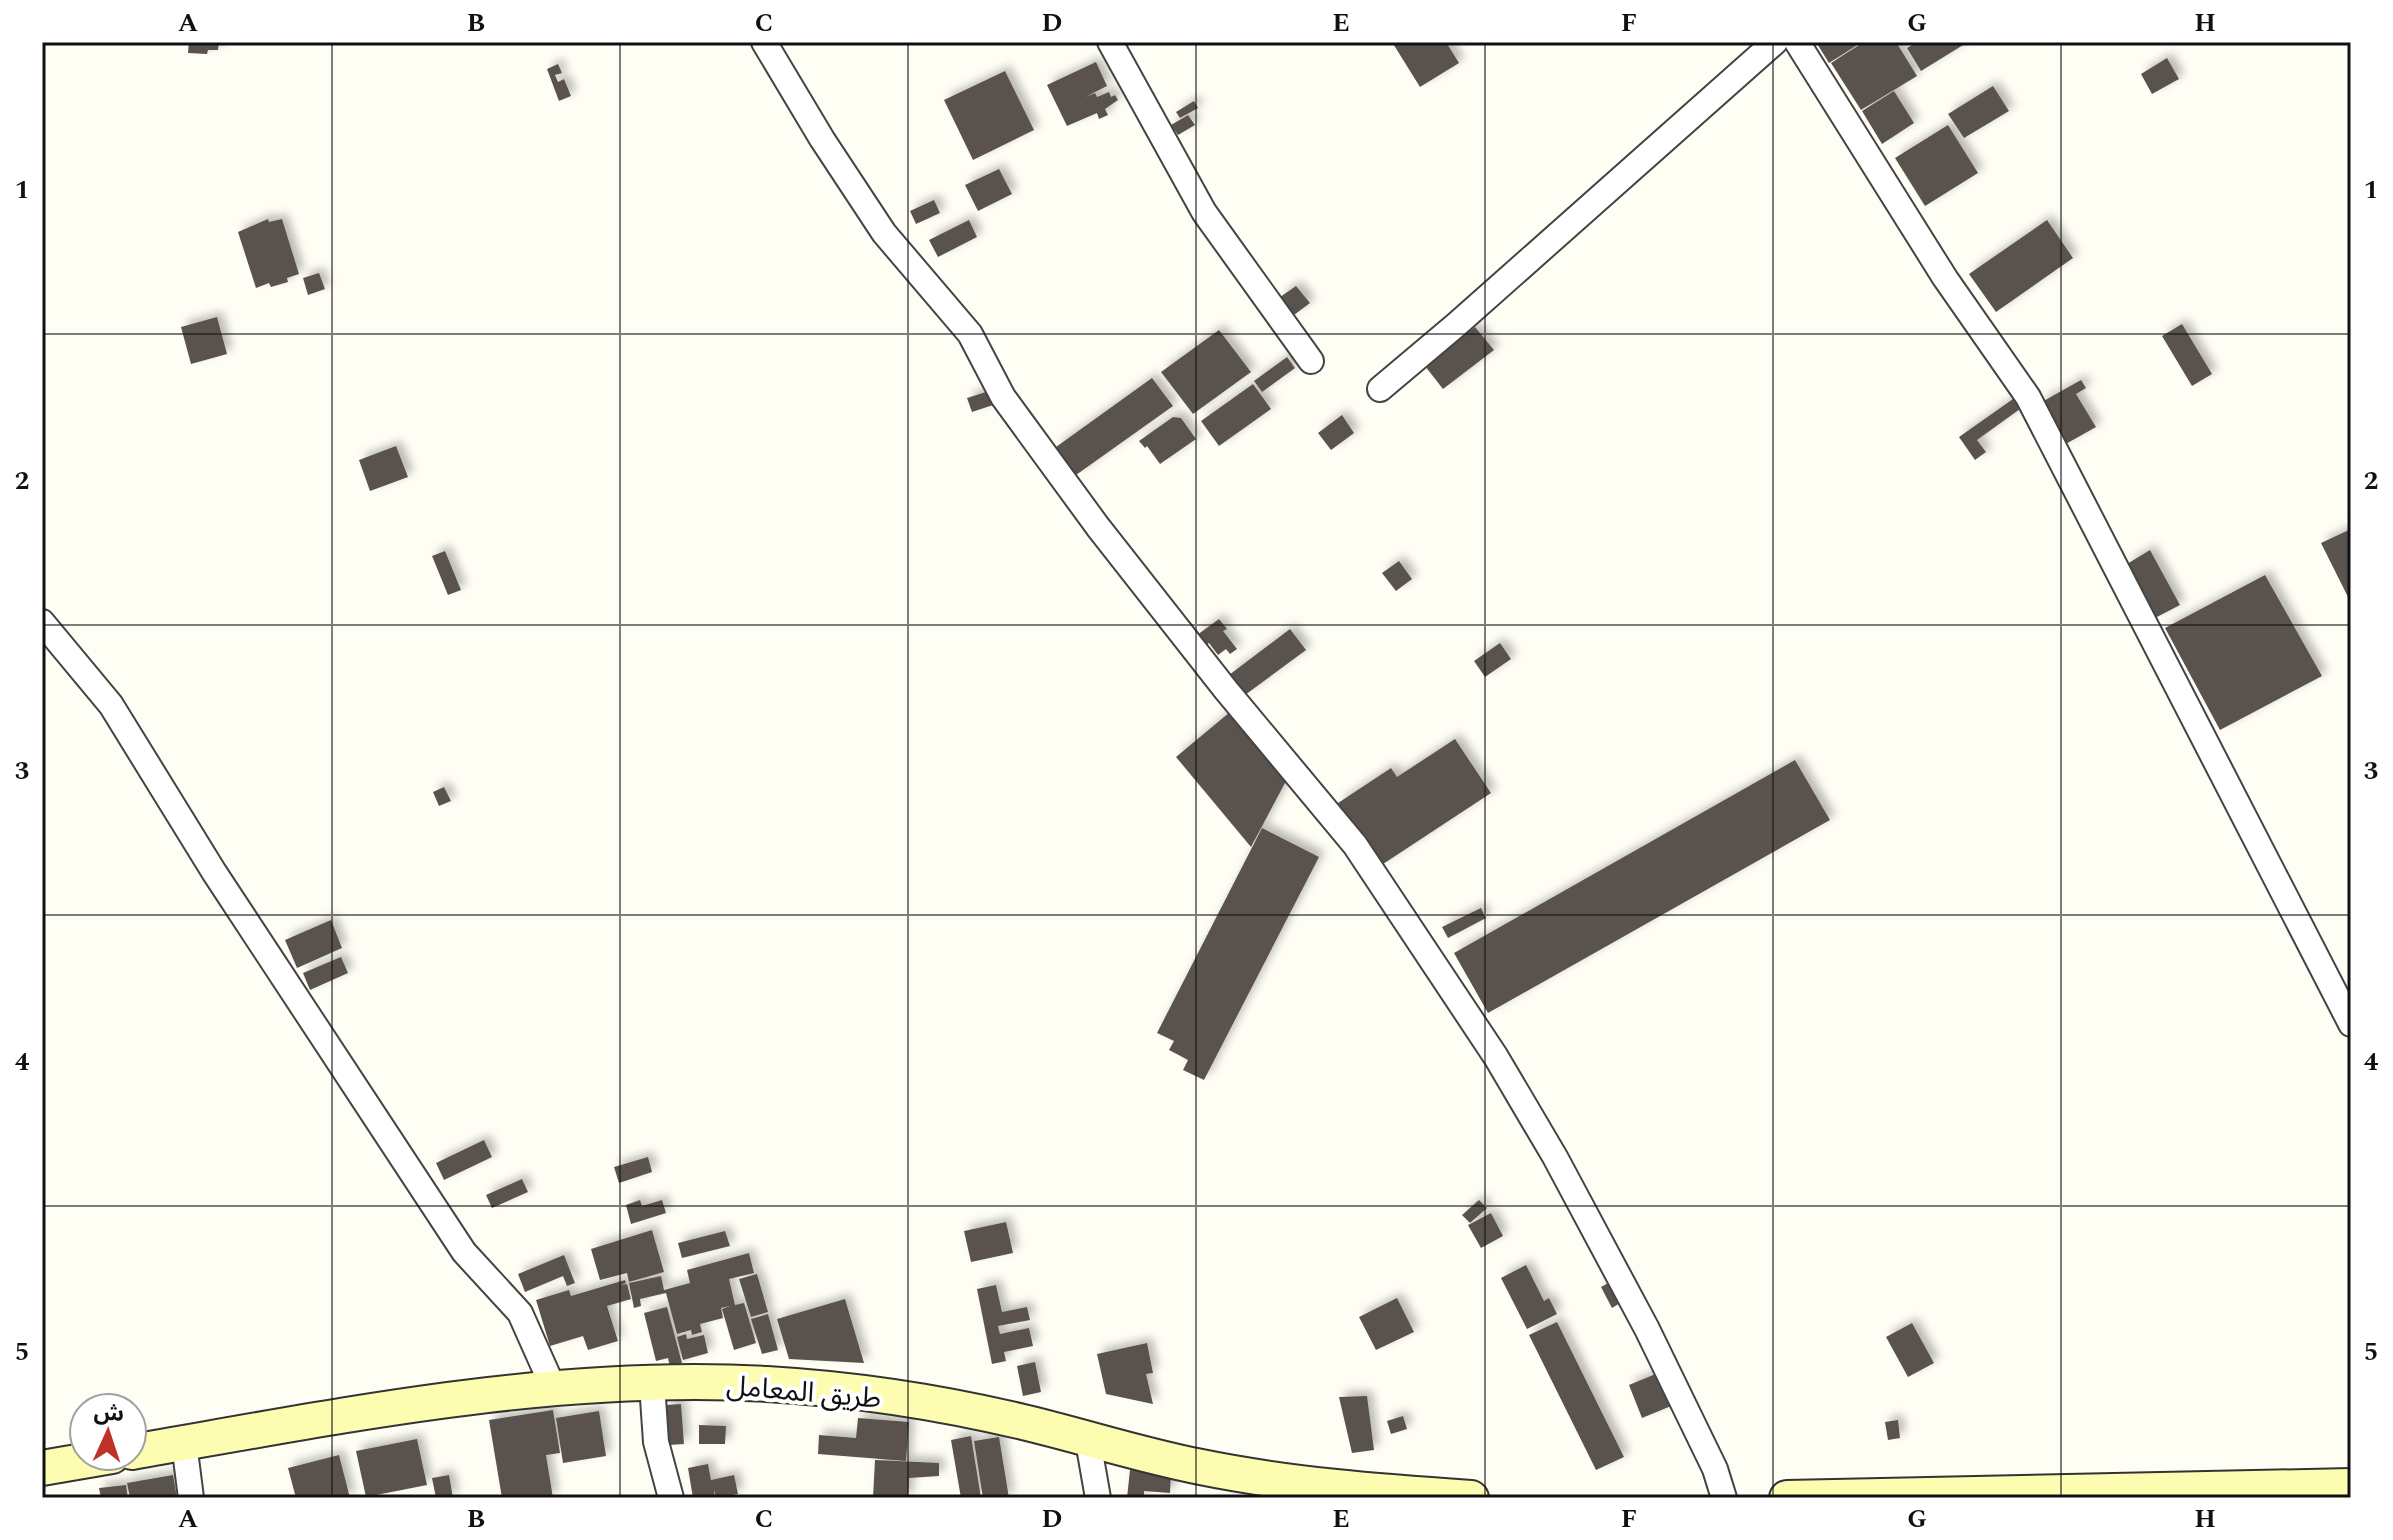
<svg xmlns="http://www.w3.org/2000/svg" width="2393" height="1540" font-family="Spectral,'Noto Sans Arabic',serif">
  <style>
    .building { fill: #5a534d; filter: url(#shadow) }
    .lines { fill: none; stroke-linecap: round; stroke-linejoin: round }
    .minor-casing { stroke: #444; stroke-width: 28 }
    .secondary-casing { stroke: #333; stroke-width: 38 }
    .minor { stroke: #fff; stroke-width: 24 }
    .secondary { stroke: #fdfdb1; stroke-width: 34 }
    .grid { fill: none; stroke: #111; stroke-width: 2; stroke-opacity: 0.55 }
    .labels { text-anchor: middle; stroke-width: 8; stroke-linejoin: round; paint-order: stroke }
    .street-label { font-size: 28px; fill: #111; stroke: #fff }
    .neatline { fill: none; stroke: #111; stroke-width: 3 }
    .grid-label { font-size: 26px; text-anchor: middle; font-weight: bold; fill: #111 }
  </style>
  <defs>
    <filter id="shadow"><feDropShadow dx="5.5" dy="-5.5" stdDeviation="4" flood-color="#0004"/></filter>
  </defs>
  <rect width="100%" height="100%" fill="#fffef5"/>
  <!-- building -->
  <path class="building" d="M189,42H219L218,50H208L207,54L188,53Z
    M1392,42H1446L1459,63L1420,87Z
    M1816,42H1862L1829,63Z
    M1864,42H1896L1917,76L1861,110L1831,63Z
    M1917,42H1968L1921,71L1907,48Z
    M2167,58L2179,79L2152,94L2141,74Z
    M1096,62L1107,86L1085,97L1095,93L1097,97L1109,92L1111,97L1115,95L1118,100L1105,109L1108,115L1099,119L1097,113L1067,126L1047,85Z
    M558,64L562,73L555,75L558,82L564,79L571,96L559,101L547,69Z
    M1005,71L1034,130L973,160L944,100Z
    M1993,86L2009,111L1964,138L1948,114Z
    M1894,91L1914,123L1882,144L1862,111Z
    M1194,101L1198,108L1180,118L1176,112Z
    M1188,115L1195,125L1178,135L1171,125Z
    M1948,125L1978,173L1925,206L1895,158Z
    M999,169L1012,194L978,211L965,185Z
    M934,200L940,213L916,224L910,211Z
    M268,219L269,222L282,219L299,274L287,278L288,282L271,287L269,283L256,288L238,232Z
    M969,220L977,237L938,257L929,240Z
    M2047,220L2073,258L1996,312L1969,274Z
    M319,273L325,289L308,295L303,278Z
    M1296,286L1310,303L1294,315L1280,297Z
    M217,317L227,354L191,364L181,327Z
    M2182,324L2212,374L2192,386L2162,336Z
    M1475,327L1494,350L1443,389L1425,366Z
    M1219,330L1251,372L1193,414L1161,372Z
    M1287,357L1295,368L1262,392L1254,381Z
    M1152,378L1173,406L1076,475L1056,447Z
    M2081,380L2086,388L2076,394L2096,427L2064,445L2040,403Z
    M1253,384L1271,409L1219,446L1201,421Z
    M989,391L993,405L972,412L967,398Z
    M2013,399L2020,409L1977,440L1986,452L1975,460L1959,437Z
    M1342,415L1354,433L1331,450L1318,433Z
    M1173,417L1181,418L1196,439L1160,464L1147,446L1145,448L1139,441Z
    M396,446L408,477L370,491L359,460Z
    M2351,529V603L2321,543Z
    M2150,550L2180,605L2155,618L2127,564Z
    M445,551L461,590L448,595L432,556Z
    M1399,561L1412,579L1396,591L1382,573Z
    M2265,575L2322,676L2220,730L2165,628Z
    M1219,619L1227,629L1223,631L1237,649L1230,654L1226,649L1218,655L1209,643L1205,646L1197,635Z
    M1290,629L1306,650L1245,695L1229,675Z
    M1500,643L1511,659L1485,677L1474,661Z
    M1230,712L1286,781L1251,847L1176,757Z
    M1455,739L1491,793L1380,866L1338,803L1391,768L1397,777Z
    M1795,760L1830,820L1488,1013L1454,953Z
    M444,787L451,801L439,806L433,792Z
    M1262,828L1319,857L1204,1080L1183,1070L1188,1060L1169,1050L1174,1041L1157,1033Z
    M1481,908L1486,918L1448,938L1442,927Z
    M331,920L342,948L297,968L285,940Z
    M341,957L348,973L310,990L303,973Z
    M484,1140L492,1157L444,1180L436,1163Z
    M648,1157L652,1172L619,1183L614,1167Z
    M522,1179L528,1192L492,1208L486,1195Z
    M640,1200L642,1206L662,1200L666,1213L631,1224L626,1205Z
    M1479,1200L1487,1208L1470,1223L1462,1215Z
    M1491,1213L1503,1236L1481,1248L1468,1225Z
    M1006,1222L1013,1253L971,1262L964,1231Z
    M652,1230L664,1272L629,1282L627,1273L600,1280L591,1249Z
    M725,1231L730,1246L682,1258L678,1243Z
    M749,1253L754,1273L729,1279L735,1305L744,1303L756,1343L734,1350L722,1309L730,1306L721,1308L723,1318L700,1324L702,1332L692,1335L691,1330L677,1334L666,1293L640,1299L641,1306L634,1308L629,1283L661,1276L664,1290L690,1283L687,1270Z
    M564,1255L575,1283L567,1286L563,1276L525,1292L518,1274Z
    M1526,1265L1544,1301L1549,1298L1557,1314L1527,1329L1501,1278Z
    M757,1274L768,1312L751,1317L739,1279Z
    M625,1280L626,1283L621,1285L627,1284L631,1299L607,1306L618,1341L588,1350L583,1336L550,1346L536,1300L569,1290L571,1296Z
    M1610,1282L1620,1303L1612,1308L1601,1287Z
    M996,1285L1002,1312L1027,1307L1030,1320L998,1326L1000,1334L1029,1328L1033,1346L1004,1352L1006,1361L992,1364L977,1289Z
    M1397,1298L1414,1332L1376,1350L1359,1317Z
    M845,1299L864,1363L789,1359L777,1319Z
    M667,1307L682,1363L670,1367L668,1358L656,1361L644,1313Z
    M768,1314L778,1350L762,1354L751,1319Z
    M1557,1322L1624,1457L1596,1470L1529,1335Z
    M1912,1323L1934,1363L1908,1377L1886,1337Z
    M686,1334L687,1339L704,1335L708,1353L683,1360L677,1337Z
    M1147,1343L1153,1373L1146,1374L1153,1404L1106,1394L1097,1354Z
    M1035,1362L1041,1392L1023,1396L1017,1366Z
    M1663,1371L1676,1404L1642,1418L1629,1385Z
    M1367,1396L1374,1450L1352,1453L1339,1397Z
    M681,1404L684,1444L669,1445L666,1405Z
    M553,1410L560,1453L546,1455L553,1498H502L489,1420Z
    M599,1411L606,1456L563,1463L556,1418Z
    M1403,1416L1407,1429L1391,1434L1387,1421Z
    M858,1418L909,1422L906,1461L818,1454L819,1435L856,1438Z
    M1898,1420L1900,1438L1888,1440L1885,1422Z
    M699,1425L726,1426L725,1444H699Z
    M971,1436L981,1498H961L951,1440Z
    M999,1437L1009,1498H983L974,1441Z
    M417,1439L427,1485L366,1497L356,1451Z
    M339,1455L350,1498H296L288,1468Z
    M875,1460L939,1463V1476L909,1478L908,1498H873Z
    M708,1464L711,1480L734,1475L738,1494L716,1498L714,1489L715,1498H693L688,1468Z
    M1130,1470L1171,1473L1170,1493L1144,1491V1498H1127Z
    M173,1475L177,1498H130L127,1483Z
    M449,1475L453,1498H436L432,1478Z
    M126,1485L128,1498H101L99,1488Z"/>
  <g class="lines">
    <!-- minor casing -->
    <g class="minor-casing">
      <path id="minor" d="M764,42L822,139L884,233L970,334L1003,397L1098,527L1226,690L1355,845L1496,1057L1555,1157L1647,1329L1715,1469L1724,1498
        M1110,42L1204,212L1311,361
        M1797,42L1945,278L2028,397L2351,1024
        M1380,389L1456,325L1775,42
        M42,622L111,705L214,872L464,1252L520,1313L553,1387
        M652,1384L656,1442L671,1498
        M1088,1441L1098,1498
        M184,1443L191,1498"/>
    </g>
    <!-- secondary casing -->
    <g class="secondary-casing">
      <path id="secondary" d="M132,1452C341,1416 553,1372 767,1384C852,1389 939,1402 1023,1422C1082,1436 1140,1455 1201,1467C1289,1485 1382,1492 1471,1498
        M42,1468L112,1456
        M1787,1498L2351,1486"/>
    </g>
    <!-- minor -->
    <use href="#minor" class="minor"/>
    <!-- secondary -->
    <use href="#secondary" class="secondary"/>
  </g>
  <!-- grid -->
  <path class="grid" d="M332,42V1498M620,42V1498M908,42V1498M1196,42V1498M1485,42V1498M1773,42V1498M2061,42V1498M42,334H2351M42,625H2351M42,915H2351M42,1206H2351"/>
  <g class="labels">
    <!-- street labels -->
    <g class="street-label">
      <text transform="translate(804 1391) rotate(5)" y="10">طريق المعامل</text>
    </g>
  </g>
  <!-- border -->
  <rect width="2393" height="1540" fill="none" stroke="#ffffff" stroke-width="88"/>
  <!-- north arrow -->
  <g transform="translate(108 1432) rotate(3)"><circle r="38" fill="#ffffff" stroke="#a0a0a0" stroke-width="2"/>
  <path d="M0-6L14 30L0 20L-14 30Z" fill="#c03229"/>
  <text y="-12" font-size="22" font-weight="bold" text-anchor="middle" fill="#111111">ش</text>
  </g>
  <rect x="44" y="44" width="2305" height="1452" class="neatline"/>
  <g class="grid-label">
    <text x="188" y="31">A</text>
    <text x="476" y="31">B</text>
    <text x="764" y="31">C</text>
    <text x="1052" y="31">D</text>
    <text x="1341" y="31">E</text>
    <text x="1629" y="31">F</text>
    <text x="1917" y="31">G</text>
    <text x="2205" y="31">H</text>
    <text x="22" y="198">1</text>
    <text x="2371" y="198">1</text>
    <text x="22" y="489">2</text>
    <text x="2371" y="489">2</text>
    <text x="22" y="779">3</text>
    <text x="2371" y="779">3</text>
    <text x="22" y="1070">4</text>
    <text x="2371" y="1070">4</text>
    <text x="22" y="1360">5</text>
    <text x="2371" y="1360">5</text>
    <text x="188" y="1527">A</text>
    <text x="476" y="1527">B</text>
    <text x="764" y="1527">C</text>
    <text x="1052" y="1527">D</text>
    <text x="1341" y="1527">E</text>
    <text x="1629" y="1527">F</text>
    <text x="1917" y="1527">G</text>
    <text x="2205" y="1527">H</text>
  </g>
</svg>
